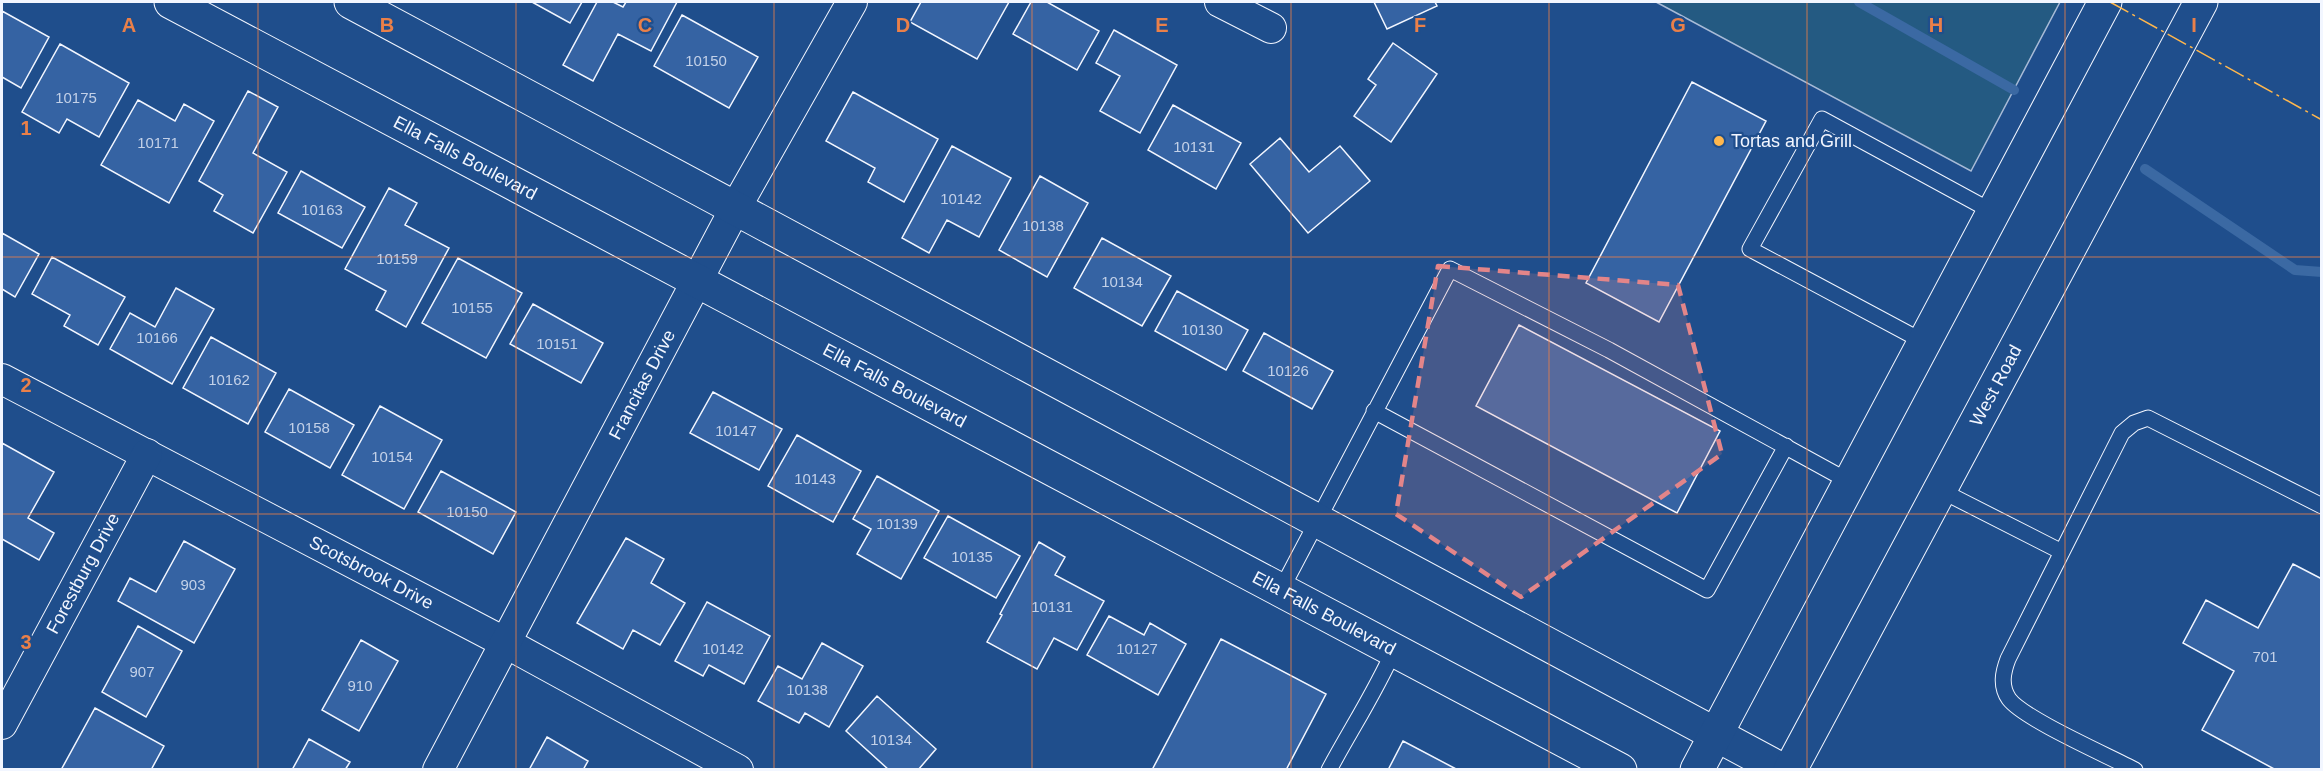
<svg xmlns="http://www.w3.org/2000/svg" width="2323" height="771" font-family="Helvetica,sans-serif">
  <style>
    .green { fill: #245a82; stroke: #a8bbd7; stroke-width: 1.5 }
    .lines { fill: none; stroke-linecap: round; stroke-linejoin: round }
    .stream { stroke: #3b69a3; stroke-width: 10 }
    .building { fill: #3563a3; stroke: #f2f6ff; stroke-width: 1.5 }
    .lane-casing { stroke: #f2f6ff; stroke-width: 17 }
    .street-casing { stroke: #f2f6ff; stroke-width: 32 }
    .secondary-casing { stroke: #f2f6ff; stroke-width: 35 }
    .lane { stroke: #1f4e8c; stroke-width: 15 }
    .street { stroke: #1f4e8c; stroke-width: 30 }
    .secondary { stroke: #1f4e8c; stroke-width: 33 }
    .power { stroke: #ffb74d; stroke-width: 1.5; stroke-dasharray: 21 4.5 3 4.5; stroke-linecap: butt }
    .marked { fill: #e38589; fill-opacity: 0.2; stroke: #e38589; stroke-width: 4.5; stroke-dasharray: 12 8; stroke-linejoin: round }
    .grid { fill: none; stroke: #ea8049; stroke-width: 1.5; stroke-opacity: 0.55 }
    .poi-dot { fill: #ffb74d; stroke: #1f4e8c; stroke-width: 2 }
    .labels { text-anchor: middle; stroke-width: 4.5; stroke-linejoin: round; paint-order: stroke }
    .number-label { font-size: 15px; fill: #c3d1e8 }
    .poi-label { font-size: 18px; fill: #f2f6ff; stroke: #1f4e8c; text-anchor: start }
    .street-label { font-size: 18px; fill: #f2f6ff; stroke: #1f4e8c }
    .grid-label { font-size: 20px; text-anchor: middle; font-weight: bold; fill: #ea8049; stroke: #1f4e8c; stroke-width: 4.5; stroke-linejoin: round; paint-order: stroke }
  </style>
  <rect width="100%" height="100%" fill="#1f4e8c"/>
  <!-- green -->
  <path class="green" d="M1656,2H2060L1971,171Z"/>
  <g class="lines">
    <!-- stream -->
    <path class="stream" d="M1859,2L2014,90
      M2145,169L2295,270L2322,272"/>
  </g>
  <!-- building -->
  <path class="building" d="M532,2H582L570,23Z
    M597,2H613L623,7L626,2H677L651,51L618,34L593,81L563,65Z
    M921,2H1009L977,59L910,22Z
    M1031,2H1047L1099,31L1077,70L1013,34Z
    M1374,2H1435L1437,6L1387,29Z
    M2,11L49,37L21,88L2,77Z
    M682,15L758,57L729,108L654,66Z
    M1114,30L1177,65L1140,133L1100,111L1120,76L1096,63Z
    M1393,43L1437,74L1391,142L1354,116L1376,85L1368,79Z
    M60,44L129,83L99,137L67,119L59,133L22,112Z
    M1692,82L1766,121L1659,322L1586,283Z
    M248,91L278,107L253,153L287,172L253,233L214,211L223,195L199,181Z
    M853,92L938,139L904,202L868,182L875,168L826,141Z
    M138,100L175,121L184,104L214,121L169,203L101,165Z
    M1173,105L1241,143L1216,189L1148,150Z
    M1280,138L1309,172L1340,146L1370,181L1308,233L1250,164Z
    M952,146L1011,178L979,237L947,220L929,253L902,238Z
    M301,171L365,207L342,248L278,213Z
    M1040,176L1088,203L1047,277L999,250Z
    M389,188L417,203L405,225L449,248L406,327L376,310L386,291L345,269Z
    M2,233L39,254L15,297L2,289Z
    M1102,238L1171,276L1142,326L1074,288Z
    M52,257L125,297L98,345L64,326L70,315L32,294Z
    M458,258L522,293L486,358L422,323Z
    M176,288L214,309L172,384L110,349L130,313L155,327Z
    M1177,291L1248,330L1226,370L1155,331Z
    M533,304L603,343L581,383L510,344Z
    M1519,325L1720,431L1677,513L1476,406Z
    M1264,333L1333,371L1312,409L1243,371Z
    M211,337L276,373L248,424L183,388Z
    M289,389L354,425L330,468L265,432Z
    M713,392L782,429L759,470L690,433Z
    M380,406L442,440L404,509L342,475Z
    M797,435L861,471L833,522L768,486Z
    M2,443L54,472L28,518L54,533L39,560L2,539Z
    M441,471L516,512L493,554L418,512Z
    M877,476L939,511L901,579L857,554L871,529L853,519Z
    M948,516L1020,556L996,598L924,558Z
    M626,538L664,559L651,583L685,603L660,645L633,630L623,649L577,623Z
    M184,541L235,569L194,643L118,601L130,578L156,592Z
    M1039,542L1065,557L1055,575L1104,601L1077,650L1054,638L1037,669L987,642L1002,615L1000,614Z
    M2293,564L2322,579V770H2276L2202,730L2234,671L2183,643L2206,600L2258,628Z
    M707,602L770,636L744,684L709,665L703,676L675,661Z
    M1109,616L1144,635L1150,623L1186,644L1158,695L1087,655Z
    M138,626L182,651L146,717L102,692Z
    M1221,639L1326,694L1286,770H1152Z
    M361,640L398,661L359,731L322,710Z
    M822,643L863,666L829,727L805,713L799,723L758,701L778,666L802,679Z
    M877,696L936,749L918,770H889L846,731Z
    M95,708L164,746L151,770H61Z
    M547,737L588,761L583,770H529Z
    M309,739L350,762L345,770H292Z
    M1403,741L1458,770H1388Z"/>
  <g class="lines">
    <!-- lane casing -->
    <g class="lane-casing">
      <path id="lane" d="M1924,342L1750,249L1822,119L1993,212
        M1374,411L1707,590L1786,446
        M1940,490L2062,552
        M1281,590L1450,269L1609,350L1850,482
        M1329,770C1351,729 1376,691 1394,650
        M2135,770C2109,756 2024,719 2009,699C2000,686 2003,672 2008,659L2122,433L2134,423L2148,418L2322,506"/>
    </g>
    <!-- street casing -->
    <g class="street-casing">
      <g id="street">
        <path d="M1220,2L1271,28"/>
        <path id="s1" d="M2,379L506,643L738,770"/>
        <path id="s2" d="M2,724L147,454"/>
        <path id="s3" d="M438,770L736,207L852,2"/>
      </g>
    </g>
    <!-- secondary casing -->
    <g class="secondary-casing">
      <g id="secondary">
        <path id="s4" d="M171,2L1620,770"/>
        <path d="M351,2L1782,770"/>
        <path d="M1697,770L2105,2"/>
        <path id="s5" d="M1790,770L2201,2"/>
      </g>
    </g>
    <!-- lane -->
    <use href="#lane" class="lane"/>
    <!-- street -->
    <use href="#street" class="street"/>
    <!-- secondary -->
    <use href="#secondary" class="secondary"/>
    <!-- power -->
    <path class="power" d="M2110,2L2322,120"/>
  </g>
  <!-- marked area -->
  <path class="marked" d="M1438,266L1678,285L1722,454L1521,597L1396,514Z"/>
  <!-- grid -->
  <path class="grid" d="M258,2V770M516,2V770M774,2V770M1032,2V770M1291,2V770M1549,2V770M1807,2V770M2065,2V770M2,257H2322M2,514H2322"/>
  <!-- markers -->
  <circle class="poi-dot" cx="1719" cy="141" r="6"/>
  <g class="labels">
    <!-- number labels -->
    <g class="number-label">
      <text x="706" y="66">10150</text>
      <text x="76" y="103">10175</text>
      <text x="158" y="148">10171</text>
      <text x="1194" y="152">10131</text>
      <text x="961" y="204">10142</text>
      <text x="322" y="215">10163</text>
      <text x="1043" y="231">10138</text>
      <text x="397" y="264">10159</text>
      <text x="1122" y="287">10134</text>
      <text x="472" y="313">10155</text>
      <text x="1202" y="335">10130</text>
      <text x="157" y="343">10166</text>
      <text x="557" y="349">10151</text>
      <text x="1288" y="376">10126</text>
      <text x="229" y="385">10162</text>
      <text x="309" y="433">10158</text>
      <text x="736" y="436">10147</text>
      <text x="392" y="462">10154</text>
      <text x="815" y="484">10143</text>
      <text x="467" y="517">10150</text>
      <text x="897" y="529">10139</text>
      <text x="972" y="562">10135</text>
      <text x="193" y="590">903</text>
      <text x="1052" y="612">10131</text>
      <text x="723" y="654">10142</text>
      <text x="1137" y="654">10127</text>
      <text x="2265" y="662">701</text>
      <text x="142" y="677">907</text>
      <text x="360" y="691">910</text>
      <text x="807" y="695">10138</text>
      <text x="891" y="745">10134</text>
    </g>
    <!-- poi labels -->
    <g class="poi-label">
      <text x="1731" y="147">Tortas and Grill</text>
    </g>
    <!-- street labels -->
    <g class="street-label">
      <text dy="6" stroke="none"><textPath href="#s4" startOffset="333">Ella Falls Boulevard</textPath></text>
      <text dy="6" stroke="none"><textPath href="#s3" startOffset="436">Francitas Drive</textPath></text>
      <text dy="6" stroke="none"><textPath href="#s4" startOffset="819">Ella Falls Boulevard</textPath></text>
      <text dy="6" stroke="none"><textPath href="#s5" startOffset="436">West Road</textPath></text>
      <text dy="6" stroke="none"><textPath href="#s1" startOffset="417">Scotsbrook Drive</textPath></text>
      <text dy="6" stroke="none"><textPath href="#s2" startOffset="171">Forestburg Drive</textPath></text>
      <text dy="6" stroke="none"><textPath href="#s4" startOffset="1305">Ella Falls Boulevard</textPath></text>
    </g>
  </g>
  <g class="grid-label">
    <text x="129" y="32">A</text>
    <text x="387" y="32">B</text>
    <text x="645" y="32">C</text>
    <text x="903" y="32">D</text>
    <text x="1162" y="32">E</text>
    <text x="1420" y="32">F</text>
    <text x="1678" y="32">G</text>
    <text x="1936" y="32">H</text>
    <text x="2194" y="32">I</text>
    <text x="26" y="135">1</text>
    <text x="26" y="392">2</text>
    <text x="26" y="649">3</text>
  </g>
  <!-- border -->
  <rect width="2323" height="771" fill="none" stroke="#f2f6ff" stroke-width="6"/>
</svg>
